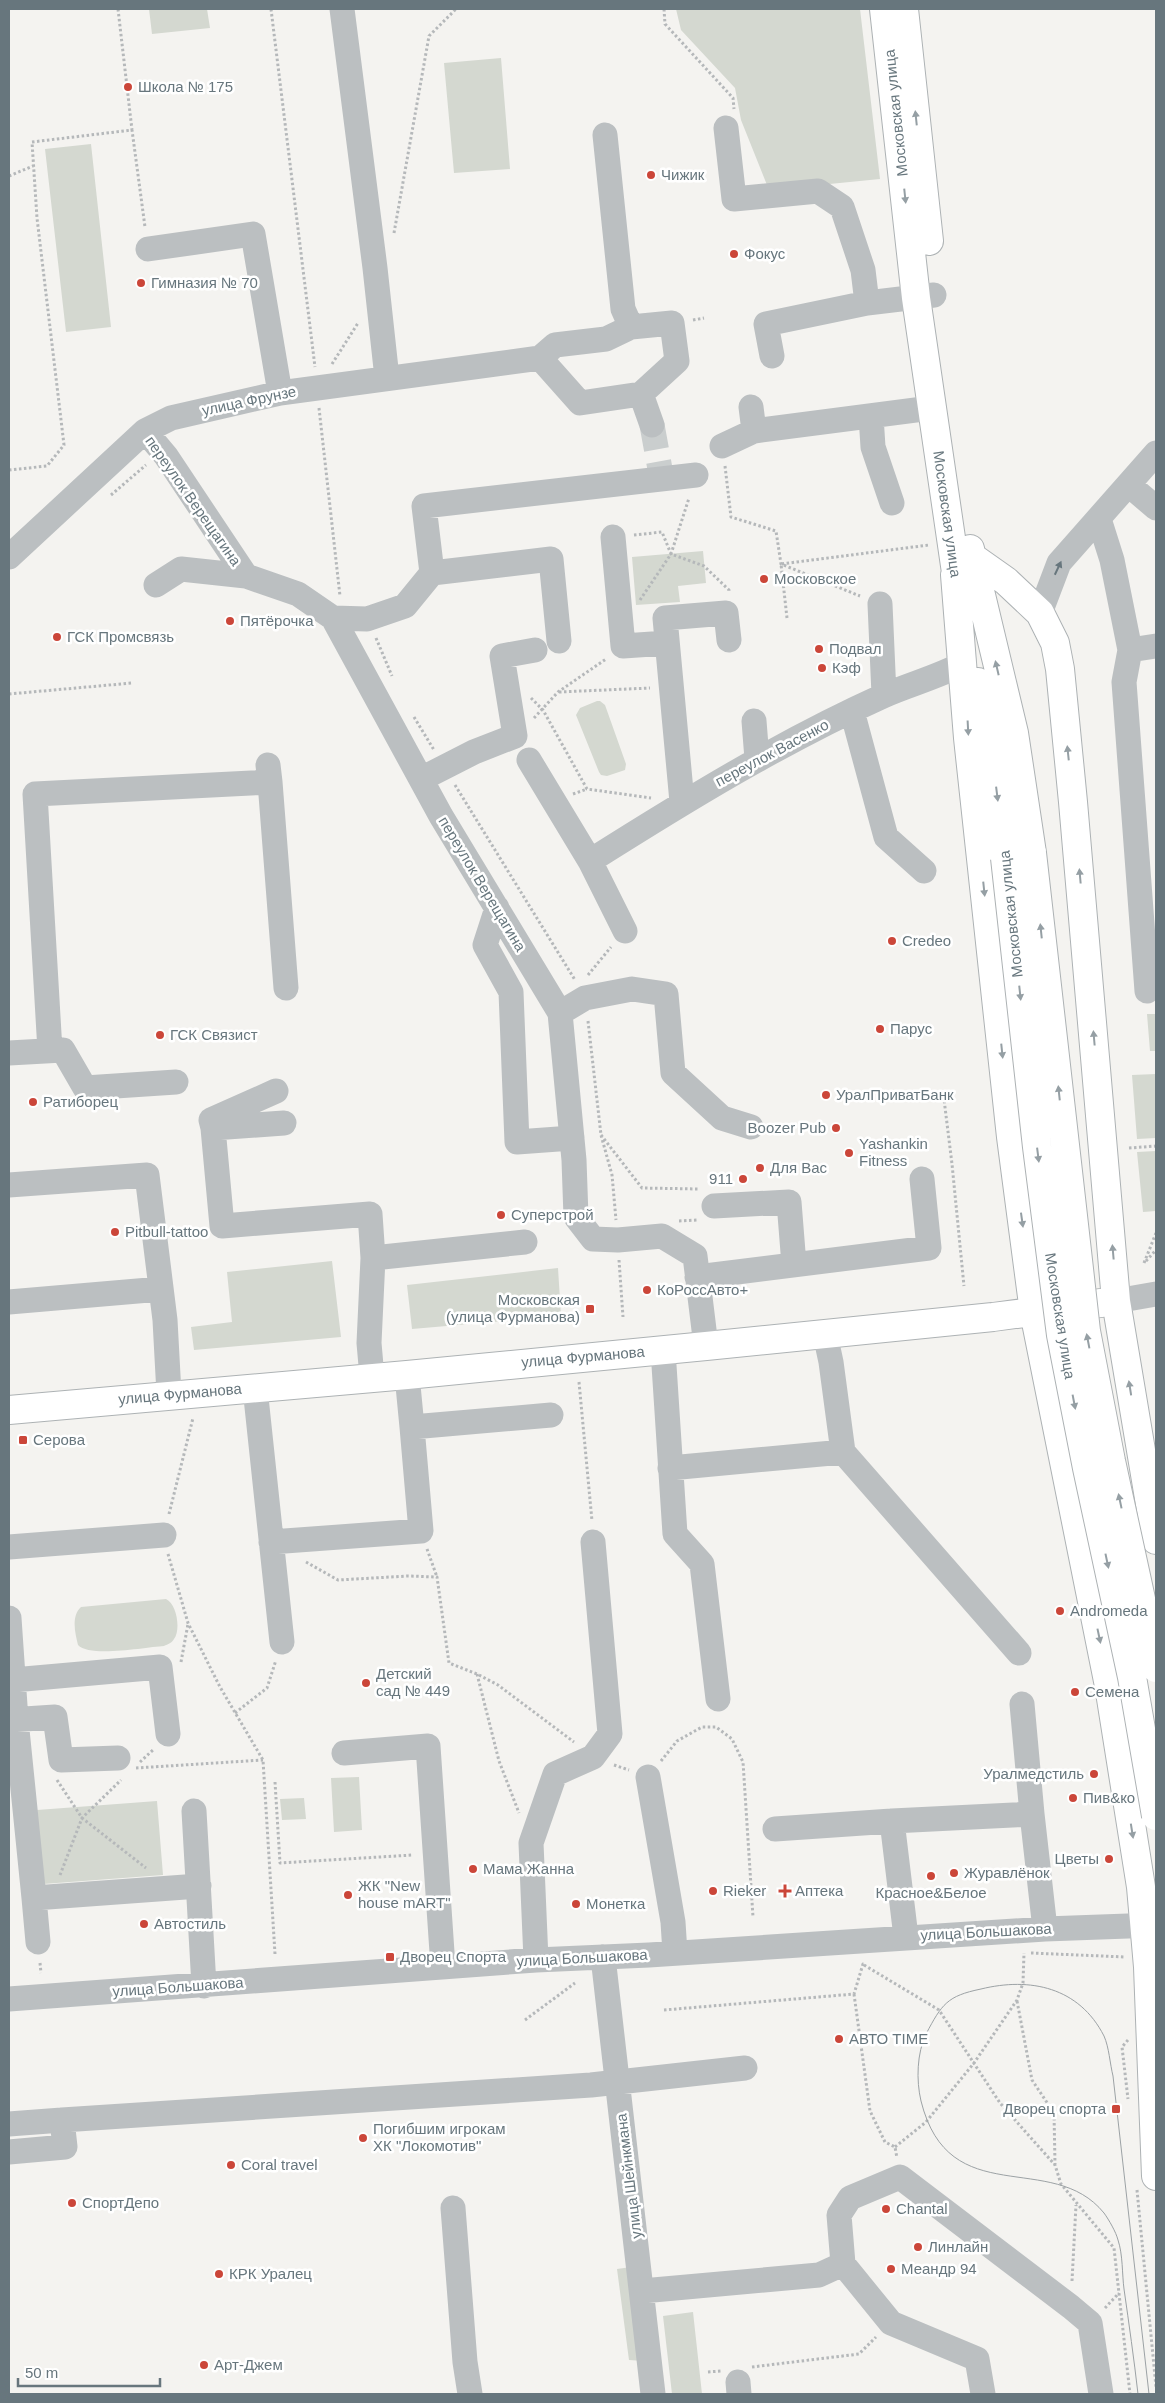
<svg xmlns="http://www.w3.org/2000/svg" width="1165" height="2403" font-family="Helvetica,sans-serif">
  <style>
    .green { fill: #d4d8d0 }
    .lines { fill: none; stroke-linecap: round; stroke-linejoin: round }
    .minor-tunnel { stroke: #cacece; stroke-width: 25; stroke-dasharray: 25 12; stroke-linecap: butt }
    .major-casing { stroke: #adb2b4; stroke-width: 30 }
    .path { stroke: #b5b8ba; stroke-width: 3; stroke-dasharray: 2.5 2.5; stroke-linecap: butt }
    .minor { stroke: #bbbfc1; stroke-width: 25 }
    .major { stroke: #fff; stroke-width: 28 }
    .tram { stroke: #9ca2a5; stroke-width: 1 }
    .major-bridge-casing { stroke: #adb2b4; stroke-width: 30; stroke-linecap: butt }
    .major-bridge { stroke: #fff; stroke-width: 28 }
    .oneway { fill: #959fa4 }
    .oneway2 { fill: #67767d }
    .poi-dot { fill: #cb4639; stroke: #fff; stroke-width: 2 }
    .labels { text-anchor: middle; stroke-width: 5; stroke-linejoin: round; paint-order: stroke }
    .poi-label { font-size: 15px; fill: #67767d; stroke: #fff; text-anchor: start }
    .street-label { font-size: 15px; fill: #67767d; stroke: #fff }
  </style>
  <rect width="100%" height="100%" fill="#f4f3f0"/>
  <!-- green -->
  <path class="green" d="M149,9H207L210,28L152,34Z
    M676,9H860L880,179L769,190L741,120L735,88L681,30Z
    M501,58L510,169L454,173L444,63Z
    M91,144L111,327L66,332L45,149Z
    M703,551L706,583L678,586L680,602L636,605L632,557Z
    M597,701H600L605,705L626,764L625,770L607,776L601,775L599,772L576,715L580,708Z
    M1147,1014H1156V1051H1150Z
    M1156,1074V1138L1137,1139L1132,1075Z
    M1156,1151V1211L1143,1212L1137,1152Z
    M332,1261L341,1337L194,1350L191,1327L232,1322L227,1272Z
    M558,1268L561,1316L412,1329L407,1285Z
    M166,1599C177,1604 181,1630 174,1639C172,1643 168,1644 164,1646C146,1647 90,1658 78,1645C75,1633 71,1616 81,1607Z
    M359,1777L362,1830L334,1832L331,1778Z
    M304,1798L306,1819L282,1820L280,1799Z
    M157,1801L163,1875L43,1884L37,1810Z
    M631,2267L644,2361L629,2360L617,2269Z
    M693,2312L702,2394H672L663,2316Z"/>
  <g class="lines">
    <!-- minor-tunnel -->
    <path class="minor-tunnel" d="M652,425L660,469"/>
    <!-- major casing -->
    <g class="major-casing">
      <path id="major" d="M884,9L916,298L959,593
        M904,9L929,241
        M970,549L1014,733L1032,853
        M972,557L1006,581L1040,613L1055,643L1060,669L1073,802L1116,1301L1156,1540
        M955,575L968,738L1011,1137L1034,1312L1109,1686L1141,1887L1148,1967L1156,2176
        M978,682L990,737L1005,858
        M9,1410L407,1375L706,1346L993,1317L1116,1301"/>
    </g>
    <!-- path -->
    <path class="path" d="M118,9L132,130
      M271,9L315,367
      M664,9L665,24L733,98L734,109
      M9,176L33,166
      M394,233L429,36L456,9
      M693,320L704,318
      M332,364L358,323
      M319,408L340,596
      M725,466L731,517L776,531L781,564L860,596
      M9,470L47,466L64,445L37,218L32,142L132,130L145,227
      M111,495L146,465
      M634,535L662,532L671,554L704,566L729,590V593
      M640,600L671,554L689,498
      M787,618L781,564L929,545
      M376,638L392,676
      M559,692L650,688
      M9,694L132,683
      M531,698L543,710L587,789L651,798
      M414,717L434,750
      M534,718L558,692L606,659
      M455,785L575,980
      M573,794L587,789
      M588,975L611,947
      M588,1021L601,1135L612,1175L616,1220
      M943,1091L952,1164L964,1286
      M601,1135L642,1188L699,1189
      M1129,1148L1156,1146
      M679,1221L698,1220
      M619,1260L623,1317
      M1146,1261L1156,1250
      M1144,1263L1156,1233
      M579,1382L592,1521
      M169,1514L193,1418
      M427,1549L437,1577
      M168,1554L188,1623L220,1687L263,1760L275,1954
      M306,1562L338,1580L408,1576L437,1577L449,1663L477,1674L498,1685L574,1742
      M181,1662L188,1624
      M477,1674L499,1761L519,1813
      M235,1713L267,1688L276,1660
      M661,1761L677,1741L702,1727H716L732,1739L743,1762L753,1917
      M140,1762L154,1749
      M614,1765L629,1770
      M136,1768L263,1760
      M57,1780L82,1818L146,1868
      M275,1782L280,1863L413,1855
      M60,1875L82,1818L121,1780
      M1031,1953L1125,1957
      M40,1963L41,1973
      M864,1965L939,2010L1000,2103L1055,2165L1061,2184L1114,2248L1130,2394
      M854,1994L870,2111L885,2142L895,2147L897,2158
      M1017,2001L1032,2080L1054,2113L1055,2164
      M664,2010L854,1994L863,1964H865
      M525,2020L575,1983
      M1128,2040L1122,2047L1128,2099
      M895,2147L926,2122L974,2063L1017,2000L1023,1983L1024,1953
      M1137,2190L1156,2387
      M1072,2281L1076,2205
      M1105,2308L1119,2293
      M752,2367L859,2354L876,2337
      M708,2372L721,2371"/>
    <!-- minor -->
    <path class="minor" d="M342,9L375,268L387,378
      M726,128L734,199L818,191L842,207L863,270L867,303
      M605,135L623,309L631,327
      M148,249L253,234L280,393
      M672,323L677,361L641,394L580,403L540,358L555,345L606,339L631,327Z
      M772,356L766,324L867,303L934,295
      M641,394L652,425
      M751,407L754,431L931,408
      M871,416L873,447L892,503
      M145,431L166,456L246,576L298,594L333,618L441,816L560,1013L574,1160L576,1217L593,1239L618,1240L662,1236L695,1256L706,1346
      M722,446L754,431
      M1129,485L1156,508
      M1099,519L1112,560L1130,650L1124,682L1147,991
      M613,537L623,646L667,643
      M9,557L145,431L171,418L280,393L540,358
      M432,573L424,506L696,475
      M156,585L181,569L246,576
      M880,604L884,695
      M1040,613L1059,563L1156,453
      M333,618L367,619L405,606L432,573L551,559L559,641
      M1130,650L1156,646
      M852,711L886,837L924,871
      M754,721L757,759
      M529,760L590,861L625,931
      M421,779L474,752L515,736L502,656L535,650
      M270,782L286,988
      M682,802L665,618L726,613L729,640
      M590,861C685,801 781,742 883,696C910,684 938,677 964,663
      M497,908L485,945L511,992L517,1142L572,1138
      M560,1013L585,998L632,989L666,994L673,1073L722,1118L751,1127
      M50,1051L35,794L270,782L268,765
      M9,1053L63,1050L85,1088L176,1082
      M284,1123L213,1128L222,1226L370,1214L373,1258
      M213,1128L211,1120L276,1091
      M9,1185L147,1175L165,1320L169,1394
      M714,1206L789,1202L794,1265
      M697,1277L929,1248L922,1179
      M1116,1301L1156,1294
      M9,1302L161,1289
      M825,1334L831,1362L843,1452L1019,1653
      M663,1350L675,1534L702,1564L718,1699
      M407,1375L412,1427L551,1415
      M372,1377L369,1343L373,1258L525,1242
      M255,1388L282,1642
      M670,1468L843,1452
      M271,1542L421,1531L412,1427
      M9,1547L164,1535
      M9,1618L16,1720L34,1898L199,1886
      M13,1680L160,1667L168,1734
      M1022,1704L1032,1814
      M9,1720L55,1717L61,1760L118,1758
      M344,1753L428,1746L443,1967
      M648,1777L673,1922L675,1953
      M194,1811L204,1986
      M775,1829L892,1821
      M34,1898L38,1942
      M906,1937L892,1821L1032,1814L1045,1929
      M603,1957L653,2394
      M536,1960L531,1843L555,1774L593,1757L610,1734L593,1542
      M9,1999L536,1960L649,1955L1045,1929L1156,1925
      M9,2124L62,2120
      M9,2152L65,2147L62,2120L591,2085L745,2068
      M453,2208L465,2362L470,2394
      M642,2291L819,2275L843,2264
      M738,2382L739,2394
      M983,2394L977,2359L891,2323L843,2264L839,2215L850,2198L900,2177L1071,2307L1090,2323L1101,2394"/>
    <!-- major -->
    <use href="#major" class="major"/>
    <!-- tram -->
    <path class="tram" d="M1138,2394C1134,2359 1129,2324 1124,2289C1122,2274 1123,2255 1118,2240C1116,2232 1109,2220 1104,2213C1052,2149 949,2213 921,2101C916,2080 917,2053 926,2034C942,2004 947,1996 981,1989C1030,1977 1079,1987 1104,2036C1109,2047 1110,2064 1113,2076L1149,2394"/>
    <!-- major-bridge casing -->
    <g class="major-bridge-casing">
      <path id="major-bridge" d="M1032,853L1086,1331L1111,1461L1156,1668
        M1005,858L1037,1147L1061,1335L1087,1468L1132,1677L1156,1816"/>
    </g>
    <!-- major-bridge -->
    <use href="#major-bridge" class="major-bridge"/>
  </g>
  <!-- one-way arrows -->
  <defs><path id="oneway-solid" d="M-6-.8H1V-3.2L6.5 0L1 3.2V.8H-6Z" transform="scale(1.25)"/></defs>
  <g class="oneway">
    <use href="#oneway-solid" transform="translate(916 118) rotate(-96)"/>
    <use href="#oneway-solid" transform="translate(905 196) rotate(84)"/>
    <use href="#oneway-solid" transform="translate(997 668) rotate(-103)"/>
    <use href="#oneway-solid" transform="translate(968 728) rotate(87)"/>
    <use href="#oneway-solid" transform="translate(1068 753) rotate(-96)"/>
    <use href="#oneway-solid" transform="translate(997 794) rotate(83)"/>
    <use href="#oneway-solid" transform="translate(1080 876) rotate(-95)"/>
    <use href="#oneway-solid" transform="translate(984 889) rotate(84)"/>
    <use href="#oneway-solid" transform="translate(1041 931) rotate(-96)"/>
    <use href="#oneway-solid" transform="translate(1020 993) rotate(84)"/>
    <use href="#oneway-solid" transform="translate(1094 1038) rotate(-95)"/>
    <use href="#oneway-solid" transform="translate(1002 1051) rotate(84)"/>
    <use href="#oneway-solid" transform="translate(1059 1093) rotate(-96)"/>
    <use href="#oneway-solid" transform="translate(1038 1155) rotate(83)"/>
    <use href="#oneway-solid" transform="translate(1022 1220) rotate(82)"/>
    <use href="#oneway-solid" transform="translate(1113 1252) rotate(-95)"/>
    <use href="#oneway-solid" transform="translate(1088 1341) rotate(-101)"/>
    <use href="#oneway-solid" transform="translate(1130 1388) rotate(-99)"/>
    <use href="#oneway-solid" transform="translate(1074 1402) rotate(79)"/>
    <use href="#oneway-solid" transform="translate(1120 1501) rotate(-102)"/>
    <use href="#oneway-solid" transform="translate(1107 1561) rotate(78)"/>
    <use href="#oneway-solid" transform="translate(1099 1636) rotate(78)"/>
    <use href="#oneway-solid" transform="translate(1132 1831) rotate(81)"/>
  </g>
  <use class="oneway2" href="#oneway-solid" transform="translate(1058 568) rotate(-65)"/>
  <!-- markers -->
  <g class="poi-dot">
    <circle cx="128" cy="87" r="5"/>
    <circle cx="651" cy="175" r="5"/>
    <circle cx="734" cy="254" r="5"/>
    <circle cx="141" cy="283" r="5"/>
    <circle cx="764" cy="579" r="5"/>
    <circle cx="230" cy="621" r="5"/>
    <circle cx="57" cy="637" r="5"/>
    <circle cx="819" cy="649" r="5"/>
    <circle cx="822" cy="668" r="5"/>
    <circle cx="892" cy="941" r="5"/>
    <circle cx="880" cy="1029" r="5"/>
    <circle cx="160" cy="1035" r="5"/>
    <circle cx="826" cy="1095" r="5"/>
    <circle cx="33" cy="1102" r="5"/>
    <circle cx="836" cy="1128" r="5"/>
    <circle cx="849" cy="1153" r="5"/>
    <circle cx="760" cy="1168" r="5"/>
    <circle cx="743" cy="1179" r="5"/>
    <circle cx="501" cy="1215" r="5"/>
    <circle cx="115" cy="1232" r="5"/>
    <circle cx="647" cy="1290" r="5"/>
    <rect x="585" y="1304" width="10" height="10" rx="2.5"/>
    <rect x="18" y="1435" width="10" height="10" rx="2.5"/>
    <circle cx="1060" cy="1611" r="5"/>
    <circle cx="366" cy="1683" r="5"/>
    <circle cx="1075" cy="1692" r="5"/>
    <circle cx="1094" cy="1774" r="5"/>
    <circle cx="1073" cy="1798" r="5"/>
    <circle cx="1109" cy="1859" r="5"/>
    <circle cx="473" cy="1869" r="5"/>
    <circle cx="954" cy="1873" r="5"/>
    <circle cx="931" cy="1876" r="5"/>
    <circle cx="713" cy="1891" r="5"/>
    <path d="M782.5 1883.5h5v5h5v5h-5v5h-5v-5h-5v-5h5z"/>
    <circle cx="348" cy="1895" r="5"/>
    <circle cx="576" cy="1904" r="5"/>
    <circle cx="144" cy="1924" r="5"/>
    <rect x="385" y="1952" width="10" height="10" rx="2.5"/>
    <circle cx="839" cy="2039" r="5"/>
    <rect x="1111" y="2104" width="10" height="10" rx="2.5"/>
    <circle cx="363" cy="2138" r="5"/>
    <circle cx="231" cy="2165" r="5"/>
    <circle cx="72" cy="2203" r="5"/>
    <circle cx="886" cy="2209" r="5"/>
    <circle cx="918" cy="2247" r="5"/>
    <circle cx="891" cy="2269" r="5"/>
    <circle cx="219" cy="2274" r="5"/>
    <circle cx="204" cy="2365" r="5"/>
  </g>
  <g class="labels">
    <!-- poi labels -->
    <g class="poi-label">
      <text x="138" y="92">Школа № 175</text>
      <text x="661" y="180">Чижик</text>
      <text x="744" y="259">Фокус</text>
      <text x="151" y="288">Гимназия № 70</text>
      <text x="774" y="584">Московское</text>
      <text x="240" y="626">Пятёрочка</text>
      <text x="67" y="642">ГСК Промсвязь</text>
      <text x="829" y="654">Подвал</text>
      <text x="832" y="673">Кэф</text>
      <text x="902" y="946">Credeo</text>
      <text x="890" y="1034">Парус</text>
      <text x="170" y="1040">ГСК Связист</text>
      <text x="836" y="1100">УралПриватБанк</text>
      <text x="43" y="1107">Ратиборец</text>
      <text x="826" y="1133" text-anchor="end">Boozer Pub</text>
      <text x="859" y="1149">Yashankin<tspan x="859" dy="17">Fitness</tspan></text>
      <text x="770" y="1173">Для Вас</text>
      <text x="733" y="1184" text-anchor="end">911</text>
      <text x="511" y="1220">Суперстрой</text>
      <text x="125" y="1237">Pitbull-tattoo</text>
      <text x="657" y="1295">КоРоссАвто+</text>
      <text x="580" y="1305" text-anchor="end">Московская<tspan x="580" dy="17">(улица Фурманова)</tspan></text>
      <text x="33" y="1445">Серова</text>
      <text x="1070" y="1616">Andromeda</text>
      <text x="376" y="1679">Детский<tspan x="376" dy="17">сад № 449</tspan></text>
      <text x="1085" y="1697">Семена</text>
      <text x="1084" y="1779" text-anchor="end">Уралмедстиль</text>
      <text x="1083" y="1803">Пив&amp;ко</text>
      <text x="1099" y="1864" text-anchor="end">Цветы</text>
      <text x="483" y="1874">Мама Жанна</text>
      <text x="964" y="1878">Журавлёнок</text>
      <text x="358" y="1891">ЖК "New<tspan x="358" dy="17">house mART"</tspan></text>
      <text x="723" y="1896">Rieker</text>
      <text x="795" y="1896">Аптека</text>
      <text x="931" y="1898" text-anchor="middle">Красное&amp;Белое</text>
      <text x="586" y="1909">Монетка</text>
      <text x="154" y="1929">Автостиль</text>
      <text x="400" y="1962">Дворец Спорта</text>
      <text x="849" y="2044">АВТО TIME</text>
      <text x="1106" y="2114" text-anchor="end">Дворец спорта</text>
      <text x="373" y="2134">Погибшим игрокам<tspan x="373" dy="17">ХК "Локомотив"</tspan></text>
      <text x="241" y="2170">Coral travel</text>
      <text x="82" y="2208">СпортДепо</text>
      <text x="896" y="2214">Chantal</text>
      <text x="928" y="2252">Линлайн</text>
      <text x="901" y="2274">Меандр 94</text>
      <text x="229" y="2279">КРК Уралец</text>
      <text x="214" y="2370">Арт-Джем</text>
    </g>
    <!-- street labels -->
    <g class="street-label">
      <text transform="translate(896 113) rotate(-96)" y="5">Московская улица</text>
      <text transform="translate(249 401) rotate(-12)" y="5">улица Фрунзе</text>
      <text transform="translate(193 501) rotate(55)" y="5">переулок Верещагина</text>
      <text transform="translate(947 514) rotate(82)" y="5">Московская улица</text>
      <text transform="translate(772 753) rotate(-28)" y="5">переулок Васенко</text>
      <text transform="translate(482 884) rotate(59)" y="5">переулок Верещагина</text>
      <text transform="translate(1011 914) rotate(-96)" y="5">Московская улица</text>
      <text transform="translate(1060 1316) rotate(81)" y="5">Московская улица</text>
      <text transform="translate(583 1357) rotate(-5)" y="5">улица Фурманова</text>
      <text transform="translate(180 1394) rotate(-5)" y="5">улица Фурманова</text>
      <text transform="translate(986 1932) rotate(-3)" y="5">улица Большакова</text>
      <text transform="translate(582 1958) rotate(-3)" y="5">улица Большакова</text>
      <text transform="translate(178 1987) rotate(-4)" y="5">улица Большакова</text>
      <text transform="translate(629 2176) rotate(-97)" y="5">улица Шейнкмана</text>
    </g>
  </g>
  <!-- border -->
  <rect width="1165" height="2403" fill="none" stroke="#67767d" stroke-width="20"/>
  <!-- scale -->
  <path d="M18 2378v8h142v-8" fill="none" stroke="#67767d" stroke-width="2.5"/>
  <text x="25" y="2378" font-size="15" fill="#67767d" stroke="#ffffff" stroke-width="4" paint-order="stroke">50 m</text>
</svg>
